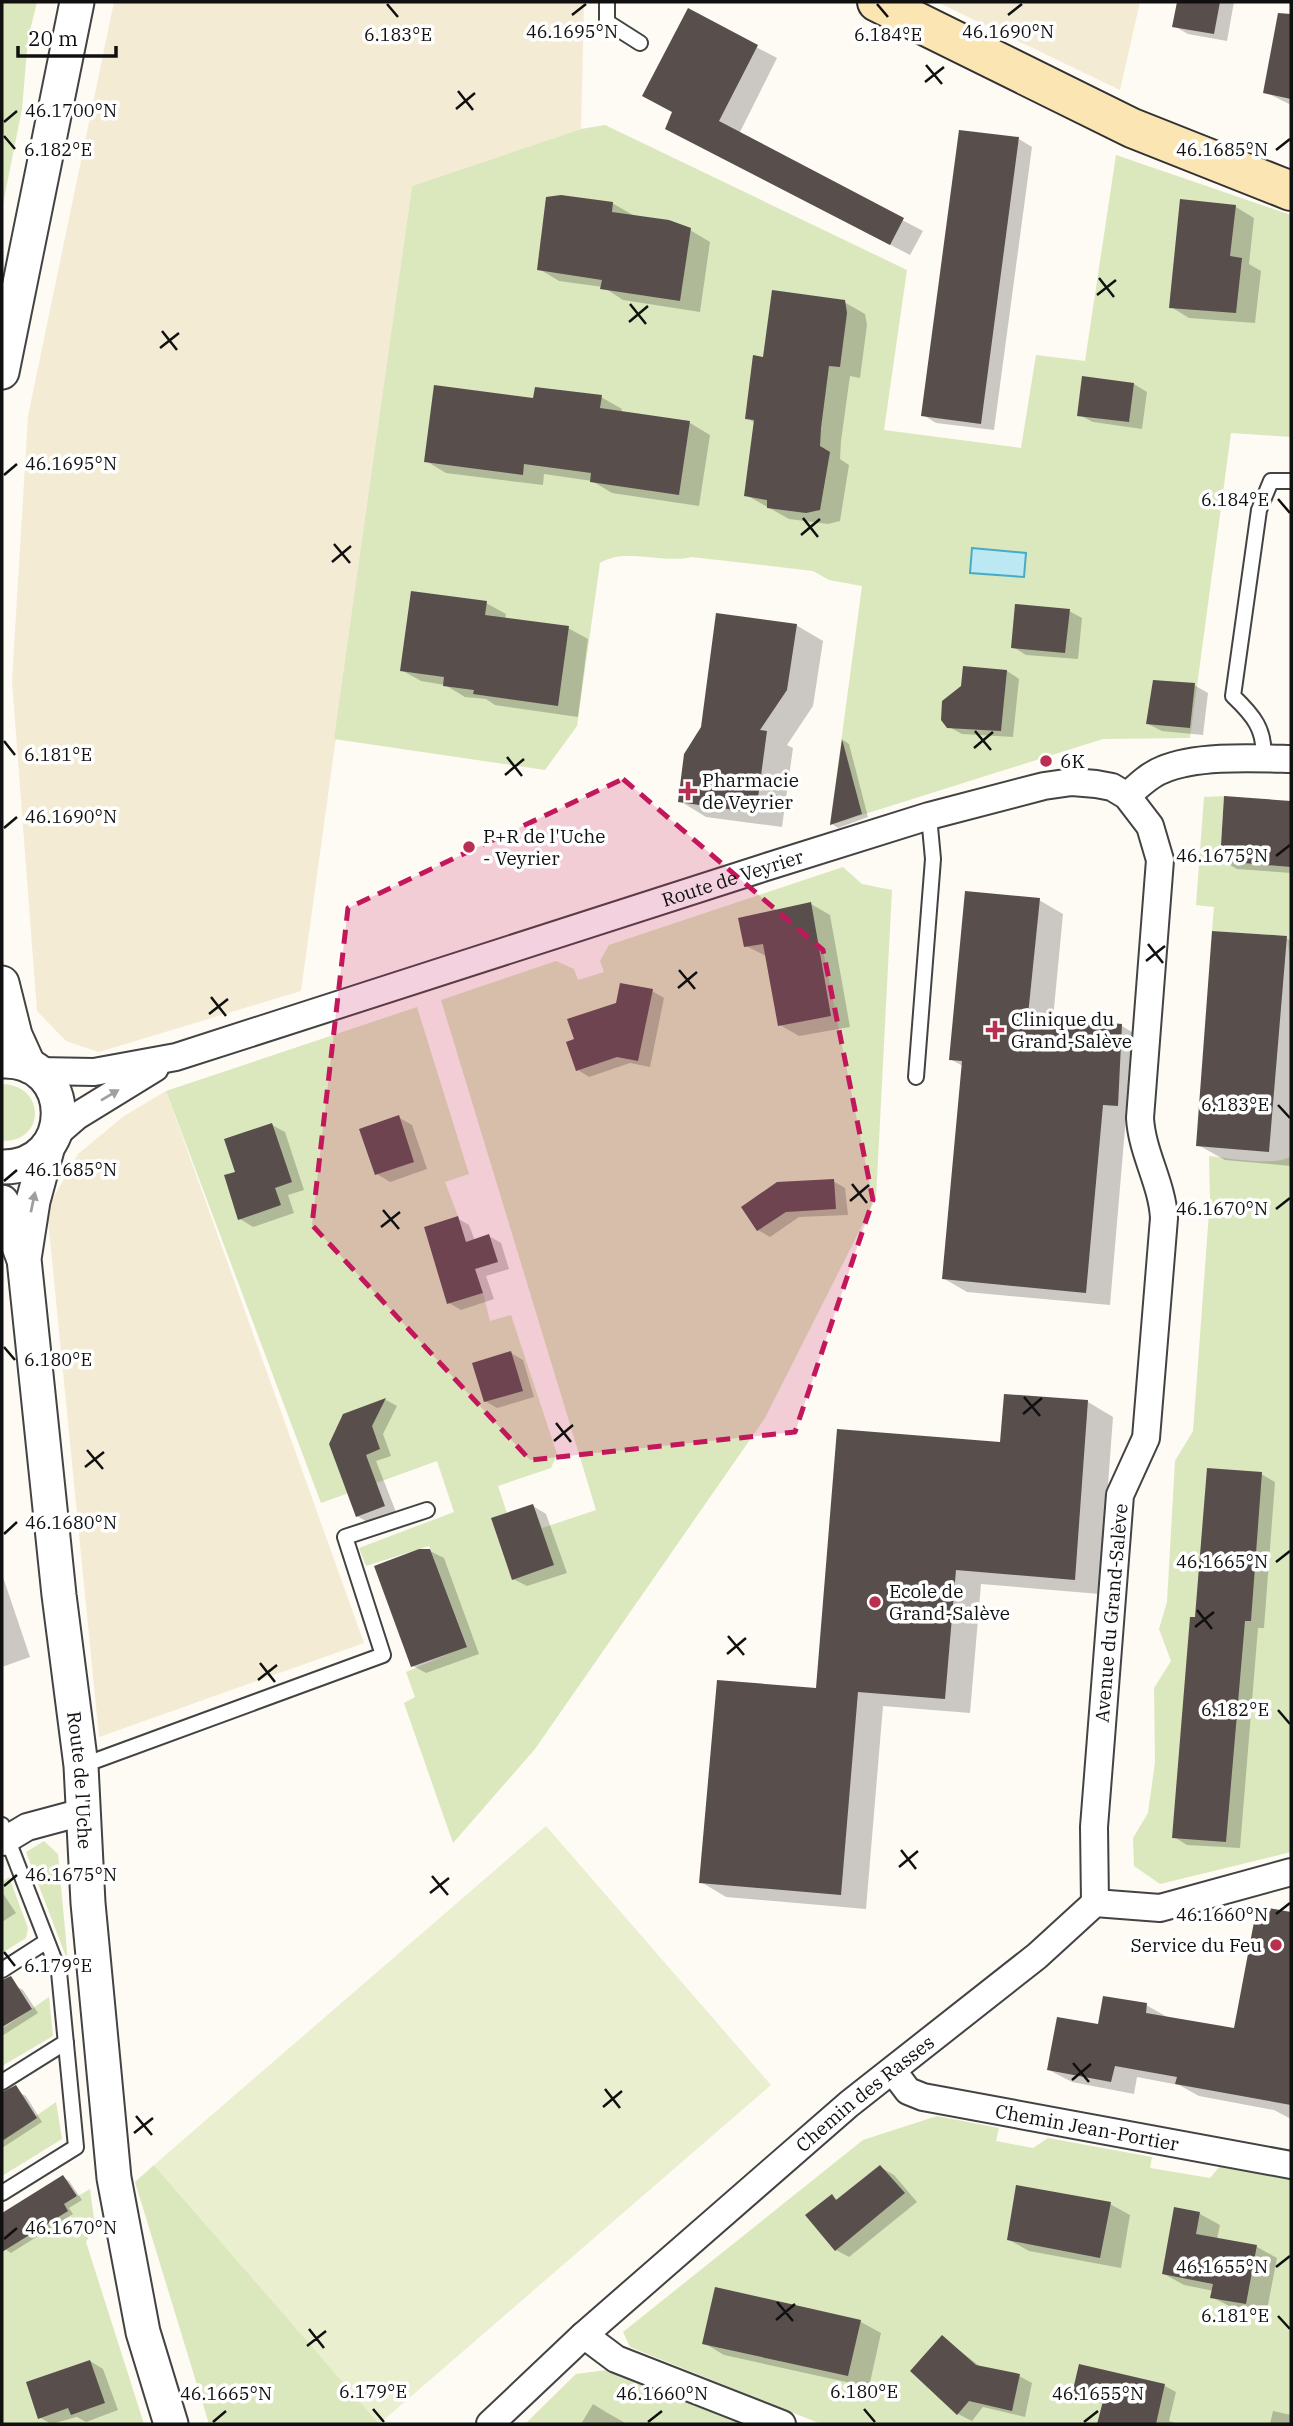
<svg xmlns="http://www.w3.org/2000/svg" width="1293" height="2426" font-family="'IBM Plex Serif',serif">
  <style>
    .farmland { fill: #f4ebd4 }
    .green { fill: #dbe8be }
    .pitch { fill: #eaefcf }
    .water { fill: #bbe8f3; stroke: #46abc6; stroke-width: 2 }
    .shadow { fill: #0003 }
    .building { fill: #584f4d }
    .lines { fill: none; stroke-linecap: round; stroke-linejoin: round }
    .service-casing { stroke: #434343; stroke-width: 18 }
    .minor-casing { stroke: #434343; stroke-width: 30 }
    .tertiary-casing { stroke: #434343; stroke-width: 37 }
    .secondary-casing { stroke: #323232; stroke-width: 42 }
    .service { stroke: #fff; stroke-width: 14 }
    .minor { stroke: #fff; stroke-width: 26 }
    .tertiary { stroke: #fff; stroke-width: 33 }
    .secondary { stroke: #fae5b3; stroke-width: 38 }
    .oneway { fill: #9f9f9f }
    .marked { fill: #c2185b; fill-opacity: 0.2; stroke: #c2185b; stroke-width: 5; stroke-dasharray: 14 9; stroke-linejoin: round }
    .ticks { fill: none; stroke: #101010; stroke-width: 2.5 }
    .poi-dot { fill: #b92f4f; stroke: #fff; stroke-width: 2.5 }
    .labels { text-anchor: middle; stroke-width: 7; stroke-linejoin: round; paint-order: stroke }
    .poi-label { font-size: 19px; fill: #101010; stroke: #fff; text-anchor: start }
    .street-label { font-size: 19px; fill: #101010; stroke: #fff }
    .ticks-label { font-size: 18px; text-anchor: middle; fill: #101010; stroke: #fff; stroke-width: 7; stroke-linejoin: round; paint-order: stroke }
  </style>
  <rect width="100%" height="100%" fill="#fefaf4"/>
  <!-- farmland -->
  <path class="farmland" d="M114,2H584L581,129L412,186L301,991L99,1052L66,1041L37,1011L12,681L28,416Z
    M937,2H1140L1120,90Z
    M166,1091L364,1643L99,1737L47,1209L78,1154L124,1116Z"/>
  <!-- green -->
  <path class="green" d="M2,2H37L28,39L22,109L2,209Z
    M605,125L907,270L884,430L1021,448L1036,355L1085,361L1116,155L1291,215V437L1231,433L1190,738L1103,739L830,825L862,586L829,580L813,571L692,557C663,564 624,547 600,563L577,726L545,770L334,739L412,186L581,129Z
    M1224,796L1220,861L1291,867V974L1287,936L1212,931L1214,907L1196,905L1204,797Z
    M843,867L862,884L892,890L876,1198L765,1418L535,1749L453,1843L404,1703L415,1697L406,1672L467,1646L429,1546L366,1566L359,1548L454,1512L437,1461L321,1503L166,1091L417,1007L469,1174L445,1182L458,1216L424,1227L447,1304L483,1293L490,1321L511,1315L557,1454L551,1468L498,1486L507,1513L533,1504L542,1528L596,1510L441,1000L556,961L574,969L578,980L604,972L600,961L609,945Z
    M2,1084C46,1085 46,1142 2,1141Z
    M1209,1156C1227,1158 1278,1167 1291,1156V1852L1160,1884L1134,1866L1133,1838L1148,1813L1155,1762L1154,1688L1171,1661L1159,1629L1167,1602L1175,1461L1193,1431L1210,1199Z
    M44,1841L58,1854L68,1962L26,1852Z
    M9,1877L28,1928L26,1938L2,1953V1882Z
    M49,1997L53,2036L2,2066V2029Z
    M20,2091L36,2116L56,2102L62,2139L2,2176V2101Z
    M937,2116L999,2128L996,2141L1033,2148L1048,2138L1152,2157L1150,2168L1210,2178L1220,2166L1291,2179V2424H821L630,2347L623,2332L863,2140Z
    M154,2165L380,2424H209L135,2182Z
    M90,2189L95,2226L86,2242L144,2424H2V2215L64,2204Z
    M607,2370L742,2424H525L576,2374Z"/>
  <!-- pitch -->
  <path class="pitch" d="M546,1826L771,2085L379,2424L154,2165Z"/>
  <!-- water -->
  <path class="water" d="M972,548L1026,553L1024,577L970,573Z"/>
  <!-- shadow -->
  <path class="shadow" d="M1179,2H1234L1227,41L1188,34L1174,26Z
    M688,11L777,58L739,134L923,231L910,255L687,139L674,112Z
    M1273,47L1291,51V105L1265,92Z
    M1019,139L1032,147L994,430L936,423L923,415Z
    M612,203L633,215L690,230L710,242L700,312L623,300L603,287L559,281L539,269Z
    M1236,207L1254,218L1249,264L1261,271L1255,323L1189,318L1171,307Z
    M844,302L865,314L867,325L860,378L850,376L841,441L840,459L849,465L840,521L828,524L789,519L746,495L756,424L747,418L764,359Z
    M1084,378L1134,384L1147,392L1142,429L1093,422L1079,415Z
    M601,397L622,409L621,413L690,423L710,435L699,506L612,493L592,481L544,474L543,485L446,473L426,461L535,400Z
    M486,603L506,614L505,619L568,628L588,639L578,717L495,705L486,699L465,697L445,685L421,681L401,670Z
    M1069,611L1082,618L1078,659L1026,655L1013,647Z
    M796,625L823,641L813,706L787,745L793,748L782,827L706,817L680,801Z
    M964,667L1007,671L1019,679L1013,737L962,734L949,727L963,687Z
    M1194,685L1208,693L1203,735L1162,731L1148,724Z
    M843,740L849,744L868,817L838,828L832,824Z
    M1225,798L1291,803V873L1237,869L1221,860Z
    M1039,900L1063,914L1053,1019L1122,1026L1145,1040L1141,1119L1126,1117L1110,1305L967,1292L943,1278L963,1066L950,1059Z
    M811,904L830,915L850,1027L799,1036L780,1025L768,957L746,946Z
    M1286,938L1291,941V1166L1225,1160L1198,1145Z
    M652,991L664,998L650,1067L630,1063L589,1077L578,1070Z
    M398,1117L412,1125L427,1169L390,1182L377,1174Z
    M272,1125L285,1132L304,1190L288,1195L294,1213L253,1227L240,1219L237,1173Z
    M833,1181L845,1188L848,1215L799,1217L770,1237L758,1230Z
    M457,1218L469,1225L475,1241L489,1236L501,1243L509,1269L486,1276L494,1299L461,1310L449,1303Z
    M511,1353L523,1360L534,1397L497,1408L485,1401Z
    M386,1400L397,1406L383,1434L391,1456L376,1461L396,1512L369,1523L357,1516L344,1416Z
    M1088,1402L1113,1417L1100,1594L981,1584L970,1713L883,1706L866,1909L726,1897L701,1882L1001,1444Z
    M1261,1474L1275,1482L1264,1628H1258L1240,1848L1187,1845L1174,1837L1197,1619Z
    M533,1506L546,1514L567,1573L527,1586L513,1579Z
    M430,1551L444,1558L479,1654L426,1673L413,1666Z
    M2,1574L30,1657L2,1667Z
    M2,1892L16,1913L2,1922Z
    M1258,1908L1291,1913V2119L1274,2110L1199,2096L1179,2085L1137,2077L1134,2094L1072,2082L1049,2070L1100,2026L1146,2005L1169,2018L1236,2030Z
    M16,1986L23,1990L38,2013L2,2036V1994Z
    M20,2093L26,2096L42,2122L2,2148V2104Z
    M880,2167L894,2175L917,2202L849,2257L836,2250L832,2197L838,2200Z
    M63,2177L69,2181L82,2200L69,2208L73,2214L11,2253L5,2249L2,2244V2217Z
    M1110,2204L1130,2215L1121,2268L1029,2251L1009,2240Z
    M1176,2209L1200,2214L1220,2225L1217,2239L1257,2247L1277,2258L1266,2315L1233,2308L1212,2297L1214,2291L1184,2285L1164,2274Z
    M717,2289L861,2322L881,2333L869,2387L724,2355L704,2343Z
    M942,2337L982,2368L1019,2376L1032,2383L1025,2417L983,2407L972,2421L958,2414L912,2371Z
    M90,2361L103,2369L118,2410L86,2422L77,2417L51,2424L39,2417Z
    M1080,2367L1165,2386L1176,2392L1169,2421L1179,2424H1099L1104,2404L1074,2393Z
    M593,2404L606,2412L627,2424H581Z
    M1273,2411L1291,2415V2424H1270Z"/>
  <!-- building -->
  <path class="building" d="M1177,2H1220L1214,34L1172,27Z
    M688,8L758,45L719,121L904,218L890,245L665,129L672,112L642,96Z
    M1278,13L1291,14V99L1263,93Z
    M959,130L1019,137L981,424L921,416Z
    M561,195L613,202L612,212L669,220L691,228L680,301L600,289L602,280L537,270L546,197Z
    M1180,199L1236,205L1230,256L1242,258L1236,313L1169,308Z
    M772,290L845,300L847,313L840,367L829,366L821,428L820,446L830,452L820,510L806,513L767,508V500L744,496L754,420L745,419L753,355L763,357Z
    M1082,376L1134,383L1129,422L1077,416Z
    M434,385L533,398L535,387L602,395L600,408L690,421L679,495L590,482L591,473L524,464L523,475L424,462Z
    M411,591L487,601L485,615L569,626L558,706L473,694L474,690L443,686L444,677L400,671Z
    M1015,604L1070,609L1065,653L1011,648Z
    M716,613L797,624L787,690L760,730L767,731L756,813L678,802L684,754L701,727Z
    M963,666L1007,670L1001,731L947,728L941,720L942,701L961,686Z
    M1153,680L1195,683L1190,728L1146,724Z
    M842,739L862,814L830,825Z
    M1224,796L1291,801V867L1220,861Z
    M965,891L1040,898L1028,1015L1122,1024L1118,1106L1103,1105L1086,1293L942,1279L962,1061L949,1060Z
    M811,902L831,1016L778,1026L763,944L744,947L738,918Z
    M1212,931L1287,936L1269,1152L1196,1146Z
    M620,983L653,989L638,1061L617,1057L576,1071L566,1042L574,1039L567,1019L616,1003Z
    M399,1115L414,1162L375,1175L359,1129Z
    M272,1123L292,1182L275,1188L281,1205L238,1220L224,1175L235,1172L224,1139Z
    M834,1179L836,1209L786,1212L757,1231L741,1207L777,1182Z
    M458,1216L466,1242L489,1234L498,1262L475,1269L483,1293L447,1304L424,1227Z
    M511,1351L523,1391L484,1402L472,1363Z
    M1004,1394L1088,1400L1075,1580L956,1570L945,1699L858,1692L841,1895L699,1883L717,1680L816,1688L837,1429L1000,1442Z
    M386,1398L372,1426L380,1449L366,1455L385,1506L356,1517L329,1444L343,1414Z
    M1207,1468L1262,1472L1251,1621H1245L1226,1842L1172,1838L1190,1617H1195Z
    M533,1504L554,1565L512,1580L491,1518Z
    M419,1549H430L467,1647L411,1667L374,1566Z
    M1257,1906L1291,1912V2105L1175,2084L1177,2077L1115,2066L1111,2082L1047,2070L1057,2017L1098,2024L1103,1996L1147,2003L1146,2013L1234,2028Z
    M11,1976L32,2009L2,2027V1980Z
    M16,2085L37,2118L2,2141V2092Z
    M880,2165L905,2193L835,2251L805,2215L832,2194L836,2200Z
    M63,2175L77,2196L64,2204L68,2211L2,2252V2213Z
    M1016,2185L1111,2202L1100,2258L1007,2240Z
    M1174,2207L1200,2212L1196,2234L1257,2245L1246,2304L1210,2298L1213,2284L1162,2274Z
    M715,2287L861,2320L848,2376L702,2344Z
    M942,2335L976,2365L1020,2374L1012,2411L969,2401L957,2415L910,2371Z
    M90,2360L105,2403L71,2415L68,2408L38,2419L26,2382Z
    M1079,2364L1165,2384L1156,2424H1097L1103,2401L1072,2394Z"/>
  <g class="lines">
    <!-- service casing -->
    <g class="service-casing">
      <path id="service" d="M607,2V22L640,43
        M1263,759C1266,730 1253,715 1233,696L1259,510L1271,481H1291
        M916,1077L933,859L929,816
        M81,1766L383,1655L345,1537L427,1510
        M2,1825L59,1972L76,2147L2,2193
        M2,1970L47,1941
        M2,2082L66,2042"/>
    </g>
    <!-- minor casing -->
    <g class="minor-casing">
      <g id="minor">
        <path d="M1127,796C1138,786 1149,775 1162,770C1196,755 1254,758 1291,759"/>
        <path id="s1" d="M38,1071L94,1072L176,1057L763,868L929,816L1044,786L1072,782L1096,784L1112,787L1127,796L1150,826L1160,860L1140,1118C1142,1153 1162,1183 1164,1218L1146,1438L1120,1495L1094,1827L1095,1903"/>
        <path d="M55,1135L77,1116L155,1068"/>
        <path d="M2,1842L27,1827L83,1812"/>
        <path id="s2" d="M893,2071L908,2091L923,2097L1291,2165"/>
        <path d="M584,2335L616,2359L782,2424"/>
        <path id="s3" d="M490,2424L584,2335L849,2104L1037,1956L1095,1903L1160,1908L1291,1872"/>
      </g>
    </g>
    <!-- tertiary casing -->
    <g class="tertiary-casing">
      <g id="tertiary">
        <path d="M2,372L77,2"/>
        <path d="M2,983L15,1035L29,1066"/>
        <path d="M2,1061C77,1058 77,1168 2,1167"/>
        <path id="s4" d="M48,1146L33,1201L24,1259L59,1595L81,1766L88,1903L114,2178L143,2332L171,2424"/>
        <path d="M2,1202L23,1257"/>
      </g>
    </g>
    <!-- secondary casing -->
    <g class="secondary-casing">
      <path id="secondary" d="M877,2L1132,128L1291,191"/>
    </g>
    <!-- service -->
    <use href="#service" class="service"/>
    <!-- minor -->
    <use href="#minor" class="minor"/>
    <!-- tertiary -->
    <use href="#tertiary" class="tertiary"/>
    <!-- secondary -->
    <use href="#secondary" class="secondary"/>
  </g>
  <!-- one-way arrows -->
  <defs><path id="oneway-solid" d="M-6-.8H1V-3.2L6.5 0L1 3.2V.8H-6Z" transform="scale(1.75)"/></defs>
  <g class="oneway">
    <use href="#oneway-solid" transform="translate(110 1095) rotate(-31)"/>
    <use href="#oneway-solid" transform="translate(33 1202) rotate(-78)"/>
  </g>
  <!-- marked area -->
  <path class="marked" d="M623,779L823,950L873,1200L795,1432L530,1460L312,1225L348,908Z"/>
  <!-- ticks -->
  <path class="ticks" d="M387,4L398,17M877,4L888,17M572,15L586,4M1008,15L1022,4M926,65L942,84M925,82L944,67M458,91L473,110M456,109L475,93M4,122L17,111M4,136L15,149M1276,150L1290,139M1099,278L1114,297M1097,295L1116,280M630,304L646,324M629,322L648,306M162,331L177,350M160,348L179,333M4,475L17,464M1278,499L1290,513M803,518L818,537M801,535L820,519M334,544L350,563M332,562L351,546M975,731L991,750M4,741L15,755M974,748L993,732M507,757L522,776M505,775L524,759M4,828L17,817M1276,856L1290,845M1148,944L1163,963M1146,961L1165,946M679,970L695,989M678,988L697,972M211,997L226,1016M209,1014L228,999M1278,1105L1290,1118M4,1181L17,1170M852,1184L867,1203M850,1201L869,1185M1276,1209L1290,1198M383,1210L399,1229M381,1227L400,1212M4,1347L15,1360M1024,1397L1040,1416M1023,1414L1042,1398M556,1423L571,1442M554,1441L573,1425M87,1450L103,1469M85,1467L104,1452M4,1534L17,1522M1276,1562L1290,1551M1197,1610L1212,1629M1195,1627L1214,1612M728,1636L744,1655M727,1654L746,1638M260,1663L275,1682M258,1680L277,1665M1278,1710L1290,1724M901,1850L916,1869M899,1867L918,1851M432,1876L448,1895M4,1886L17,1875M430,1893L449,1878M1276,1914L1290,1903M4,1952L15,1966M1073,2063L1089,2082M1072,2080L1091,2064M605,2089L620,2108M603,2107L622,2091M136,2116L152,2135M134,2133L153,2118M4,2239L17,2228M1276,2267L1290,2256M777,2302L793,2321M1278,2316L1290,2329M776,2320L795,2304M309,2329L324,2348M307,2346L326,2331M373,2409L384,2422M864,2409L875,2422M213,2422L226,2411M648,2422L662,2411M1084,2422L1098,2411"/>
  <!-- markers -->
  <g class="poi-dot">
    <circle cx="1046" cy="761" r="7"/>
    <path d="M684.5 780.5h7v7h7v7h-7v7h-7v-7h-7v-7h7z"/>
    <circle cx="469" cy="847" r="7"/>
    <path d="M991.5 1019.5h7v7h7v7h-7v7h-7v-7h-7v-7h7z"/>
    <circle cx="875" cy="1602" r="7"/>
    <circle cx="1276" cy="1945" r="7"/>
  </g>
  <g class="labels">
    <!-- poi labels -->
    <g class="poi-label">
      <text x="1060" y="768">6K</text>
      <text x="702" y="787">Pharmacie<tspan x="702" dy="22">de Veyrier</tspan></text>
      <text x="483" y="843">P+R de l'Uche<tspan x="483" dy="22">- Veyrier</tspan></text>
      <text x="1011" y="1026">Clinique du<tspan x="1011" dy="22">Grand-Salève</tspan></text>
      <text x="889" y="1598">Ecole de<tspan x="889" dy="22">Grand-Salève</tspan></text>
      <text x="1262" y="1952" text-anchor="end">Service du Feu</text>
    </g>
    <!-- street labels -->
    <g class="street-label">
      <text dy="7" stroke="none"><textPath href="#s1" startOffset="724">Route de Veyrier</textPath></text>
      <text transform="translate(1111 1613) rotate(-85)" y="7">Avenue du Grand-Salève</text>
      <text dy="7" stroke="none"><textPath href="#s4" startOffset="640">Route de l'Uche</textPath></text>
      <text dy="7" stroke="none"><textPath href="#s3" startOffset="500">Chemin des Rasses</textPath></text>
      <text dy="7" stroke="none"><textPath href="#s2" startOffset="208">Chemin Jean-Portier</textPath></text>
    </g>
  </g>
  <g class="ticks-label">
    <text x="572" y="38">46.1695°N</text>
    <text x="1008" y="38">46.1690°N</text>
    <text x="398" y="41">6.183°E</text>
    <text x="888" y="41">6.184°E</text>
    <text x="71" y="117">46.1700°N</text>
    <text x="58" y="156">6.182°E</text>
    <text x="1222" y="156">46.1685°N</text>
    <text x="71" y="470">46.1695°N</text>
    <text x="1235" y="506">6.184°E</text>
    <text x="58" y="761">6.181°E</text>
    <text x="71" y="823">46.1690°N</text>
    <text x="1222" y="862">46.1675°N</text>
    <text x="1235" y="1111">6.183°E</text>
    <text x="71" y="1176">46.1685°N</text>
    <text x="1222" y="1215">46.1670°N</text>
    <text x="58" y="1366">6.180°E</text>
    <text x="71" y="1529">46.1680°N</text>
    <text x="1222" y="1568">46.1665°N</text>
    <text x="1235" y="1716">6.182°E</text>
    <text x="71" y="1881">46.1675°N</text>
    <text x="1222" y="1921">46.1660°N</text>
    <text x="58" y="1972">6.179°E</text>
    <text x="71" y="2234">46.1670°N</text>
    <text x="1222" y="2273">46.1655°N</text>
    <text x="1235" y="2322">6.181°E</text>
    <text x="373" y="2398">6.179°E</text>
    <text x="864" y="2398">6.180°E</text>
    <text x="226" y="2400">46.1665°N</text>
    <text x="662" y="2400">46.1660°N</text>
    <text x="1098" y="2400">46.1655°N</text>
  </g>
  <!-- border -->
  <rect width="1293" height="2426" fill="none" stroke="#101010" stroke-width="7"/>
  <!-- scale -->
  <path d="M18 46v10h98v-10" fill="none" stroke="#101010" stroke-width="3.5"/>
  <text x="28" y="46" font-size="21" fill="#101010" stroke="#ffffff" stroke-width="5" paint-order="stroke">20 m</text>
</svg>
